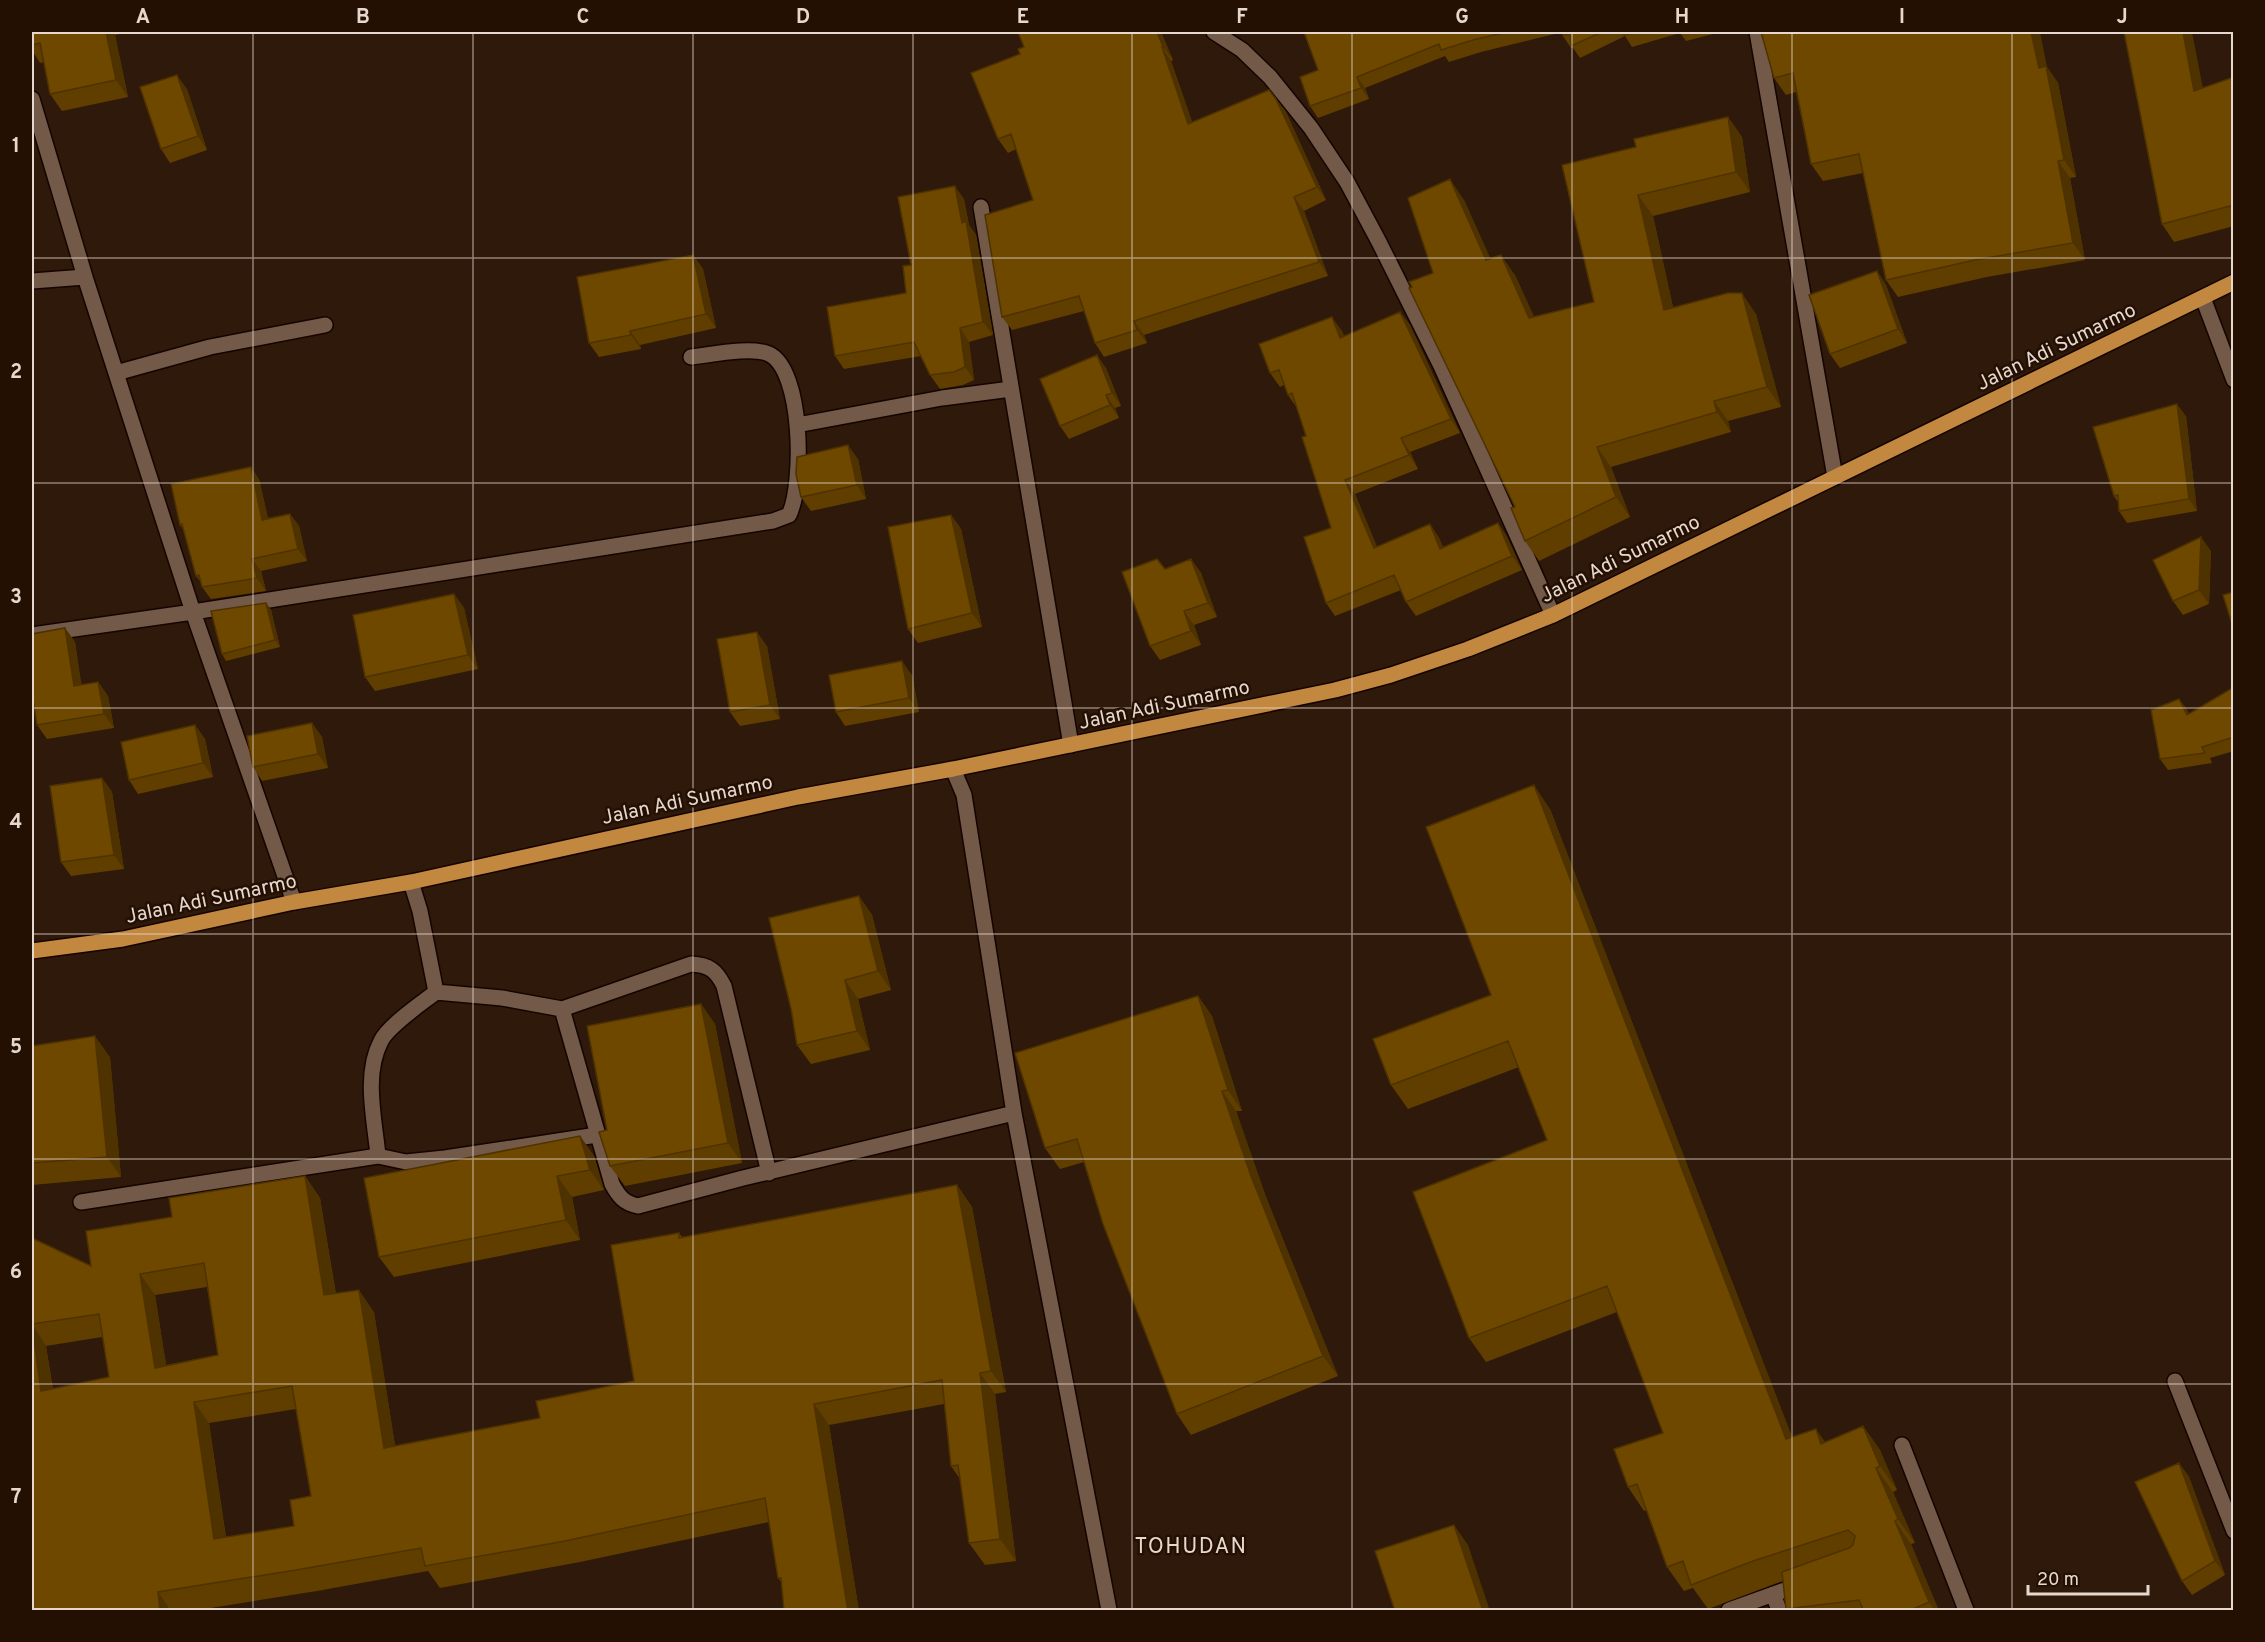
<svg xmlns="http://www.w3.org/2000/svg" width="2265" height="1642" font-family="Overpass,sans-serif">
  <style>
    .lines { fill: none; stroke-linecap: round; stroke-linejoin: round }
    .minor-casing { stroke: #150400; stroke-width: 18 }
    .major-casing { stroke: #150400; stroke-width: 18 }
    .minor { stroke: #725948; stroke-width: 15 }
    .major { stroke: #c38840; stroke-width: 15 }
    .wall { fill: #5f3e00; fill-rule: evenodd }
    .shaded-wall { fill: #4e3200 }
    .building { fill: #6f4800; stroke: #4e3200; stroke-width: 1.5; fill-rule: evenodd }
    .grid { fill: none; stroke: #e7d8cf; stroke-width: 1.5; stroke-opacity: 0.55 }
    .labels { text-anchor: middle; stroke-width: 5; stroke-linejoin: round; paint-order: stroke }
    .street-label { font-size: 20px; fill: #e7d8cf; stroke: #241003 }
    .quarter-label { font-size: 22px; letter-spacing: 1.5px; fill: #e7d8cf; stroke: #241003 }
    .neatline { fill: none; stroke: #e7d8cf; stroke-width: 2 }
    .grid-label { font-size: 20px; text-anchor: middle; font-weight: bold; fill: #e7d8cf }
  </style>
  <rect width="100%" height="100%" fill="#2e190a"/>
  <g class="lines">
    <!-- minor casing -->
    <g class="minor-casing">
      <path id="minor" d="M1214,32L1242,50L1270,77L1311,128L1347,182L1379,242L1441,366L1553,615
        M1757,32L1835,477
        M32,99L85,277L193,612L294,902
        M981,207L1071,745
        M32,281L85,277
        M2203,298L2234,380
        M116,373L210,347L325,325
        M797,425L942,398L1011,389
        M32,635L193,612L773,521L789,515C804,484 803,370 769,354C751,346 710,355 691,357
        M953,769L964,795L1014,1113L1109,1610
        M436,992L502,998L562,1009L691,964C709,965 716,970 724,986L769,1173
        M562,1009L612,1184C619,1197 624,1203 638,1206L743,1178L1014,1113
        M378,1156C375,1121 363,1075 381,1041C388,1026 422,1003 436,992L420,911L411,882
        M81,1202L378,1156L406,1162L445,1158L597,1135
        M2175,1381L2234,1531
        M1902,1445L1966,1610
        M1773,1594L1779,1610
        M1729,1610L1802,1584"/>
    </g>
    <!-- major casing -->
    <g class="major-casing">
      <path id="major" d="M32,951L123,939L294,902L411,882L798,797L953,769L1335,690L1391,675L1468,649L1553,615L2234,282"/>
    </g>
    <!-- minor -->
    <use href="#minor" class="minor"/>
    <!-- major -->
    <use href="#major" class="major"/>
  </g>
  <!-- wall -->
  <path class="wall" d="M32,32H131L115,35L128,97L62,111L50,94L44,62L40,63L32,50Z
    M1018,32H1161L1173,60L1171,61L1192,122L1276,99L1286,112L1326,200L1304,211L1328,276L1144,335L1147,343L1104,357L1095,343L1084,311L1012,330L1002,317L1033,200L1016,149L1008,153L998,139L1020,54L1024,47Z
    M1304,32H1717V33L1686,41L1680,33L1632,47L1625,36L1580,58L1573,48H1571L1563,36V32L1481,52L1449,62L1445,56L1365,88L1369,99L1318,118L1310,106L1318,70Z
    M1761,32L2047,67L2058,83L2076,177L2070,178L2085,260L1987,277L1898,297L1886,280L1863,173L1823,181L1811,164L1796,92L1786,95L1774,78Z
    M2234,77V226L2174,242L2162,224L2203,88Z
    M187,89L207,150L170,163L161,149Z
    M1728,117L1742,137L1750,192L1653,216L1673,307L1756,314L1781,407L1728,421L1731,432L1611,467L1630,517L1539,561L1525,541L1515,507L1412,287L1433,273L1464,200L1490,258L1515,275L1534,317L1594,302L1636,147Z
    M964,199L969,225L976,235L993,335L969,342L974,380L963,385L940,389L930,375L921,356L844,369L835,356L906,293L911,265Z
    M693,255L703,269L716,328L640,345L641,349L599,357L589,343Z
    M1877,271L1886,285L1907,343L1840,368L1830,354Z
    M1400,312L1410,325L1460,433L1410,452L1418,469L1355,494L1377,547L1430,524L1439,538L1443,547L1498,523L1507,537L1522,570L1416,616L1406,602L1401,590L1335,616L1326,603L1331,528L1306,436L1297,408L1288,395L1284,385L1280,387L1270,373L1342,331L1344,336Z
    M1106,368L1121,406L1115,408L1119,418L1069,439L1060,426Z
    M2186,416L2197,511L2127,523L2119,511L2118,502L2114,496Z
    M858,459L866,499L811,511L801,497Z
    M259,479L268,518L290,514L299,526L307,561L261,571L266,591L211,599L202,587L201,582L196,576L183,529L180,525Z
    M951,515L961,529L982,627L918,643L908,629Z
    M2211,551L2209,604L2183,615L2173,601Z
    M1191,559L1201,573L1217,617L1194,625L1201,645L1160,660L1150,646L1165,569Z
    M454,594L464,608L478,669L375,691L365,677Z
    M266,603L271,610L280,647L226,661L222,654Z
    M65,628L75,642L81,685L98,682L108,696L114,728L47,739L37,725Z
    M767,646L780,719L740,726L730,712Z
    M912,675L919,712L845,726L836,712Z
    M2234,687V751L2210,758L2212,763L2168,770L2160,759L2179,699L2189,714Z
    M312,723L322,737L328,768L262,781L253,767Z
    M195,725L205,739L213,777L138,794L129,780Z
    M102,778L112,792L124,869L71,876L61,862Z
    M1550,809L1792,1437L1826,1442L1863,1426L1880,1450L1897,1490L1893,1492L1915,1543L1911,1544L1939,1611H1787L1783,1581L1708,1609L1693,1588L1684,1591L1667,1567L1647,1510L1644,1511L1628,1487L1663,1433L1617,1312L1486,1362L1469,1338L1547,1140L1519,1067L1408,1109L1391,1085L1491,995Z
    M859,896L872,915L891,990L858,999L870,1050L811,1064L797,1045Z
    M1198,996L1212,1016L1242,1111H1236L1266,1197L1338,1376L1191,1435L1177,1414L1084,1162L1060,1169L1045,1148Z
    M701,1004L715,1024L742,1163L625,1186L610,1166L607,1130Z
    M32,1046L110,1057L121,1177L32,1185Z
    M580,1136L594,1156L604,1190L572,1197L580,1240L394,1277L379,1257Z
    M305,1176L320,1198L336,1294L374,1312L395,1446L540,1418L634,1381L679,1233L682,1237L957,1185L972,1207L1006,1392L995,1394L1016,1561L985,1565L969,1543L960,1479L951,1466L944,1404L829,1425L859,1611H784L782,1583L778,1578L769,1522L580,1562L440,1588L428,1571L317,1591L192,1611H32V1238L91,1266L172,1217ZM207,1287L218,1355L166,1365L155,1295ZM102,1337L109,1377L53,1389L46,1346ZM296,1409L311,1496L294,1526L226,1537L209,1423Z
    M2179,1463L2189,1477L2225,1575L2192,1595L2182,1581Z"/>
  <!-- shaded-wall -->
  <path class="shaded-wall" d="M106,32H113L115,35L128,97L116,80Z
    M1157,32H1161L1173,60L1163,47Z
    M2031,32H2040L2047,67L2058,83L2076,177L2064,160L2039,68Z
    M2183,32H2192L2207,109L2194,91Z
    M1162,47L1171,61L1198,138L1188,124Z
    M177,75L187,89L207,150L198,136Z
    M1357,77L1365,88L1369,99L1361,88Z
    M1276,99L1286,112L1326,200L1317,187Z
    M1728,117L1742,137L1750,192L1736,172Z
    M2058,161L2070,178L2085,260L2073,243Z
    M1450,179L1464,200L1500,280L1486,260Z
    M955,186L964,199L969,225L976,235L993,335L983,322Z
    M1638,195L1653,216L1678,330L1664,310Z
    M1294,197L1304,211L1328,276L1319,262Z
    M693,255L703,269L716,328L706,314Z
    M1501,255L1515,275L1544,339L1529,318Z
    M1877,271L1886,285L1907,343L1898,329Z
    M1742,293L1756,314L1781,407L1767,387Z
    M1400,312L1410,325L1460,433L1451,419Z
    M1332,317L1342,331L1350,351L1340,338Z
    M1134,321L1144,335L1147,343L1137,330Z
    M960,328L969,342L974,380L965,367Z
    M630,331L640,345L641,349L631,335Z
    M1097,355L1106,368L1121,406L1112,393Z
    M1106,395L1115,408L1119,418L1110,405Z
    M1714,401L1728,421L1731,432L1717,412Z
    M2177,404L2186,416L2197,511L2189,499Z
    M1401,438L1410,452L1418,469L1409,455Z
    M848,445L858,459L866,499L857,485Z
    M1597,447L1611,467L1630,517L1616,497Z
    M251,467L259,479L271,532L262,520Z
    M1345,480L1355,494L1383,561L1374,548Z
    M290,514L299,526L307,561L298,549Z
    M951,515L961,529L982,627L972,613Z
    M1498,523L1507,537L1522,570L1512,556Z
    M1430,524L1439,538L1450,562L1440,549Z
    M2201,537L2211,551L2209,604L2199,590Z
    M252,559L261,571L266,591L257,578Z
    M1191,559L1201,573L1217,617L1208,603Z
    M454,594L464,608L478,669L468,655Z
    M266,603L271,610L280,647L275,640Z
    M1184,611L1194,625L1201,645L1191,631Z
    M65,628L75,642L84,700L74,686Z
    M757,632L767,646L780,719L770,705Z
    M902,661L912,675L919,712L909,698Z
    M98,682L108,696L114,728L104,714Z
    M2179,699L2187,709L2194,726L2187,715Z
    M312,723L322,737L328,768L318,754Z
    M195,725L205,739L213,777L203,763Z
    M102,778L112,792L124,869L114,855Z
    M1534,785L1550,809L1802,1463L1786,1439Z
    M859,896L872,915L891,990L878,971Z
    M845,980L858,999L870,1050L857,1031Z
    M1198,996L1212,1016L1242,1111L1228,1090Z
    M701,1004L715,1024L742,1163L728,1143Z
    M95,1036L110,1057L121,1177L107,1157Z
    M1222,1091L1236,1111L1266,1197L1338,1376L1323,1356L1251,1176Z
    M580,1136L594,1156L604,1190L590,1170Z
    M305,1176L320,1198L339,1317L324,1295Z
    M557,1176L572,1197L580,1240L566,1220Z
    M957,1185L972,1207L1006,1392L991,1371Z
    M140,1274L155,1295L170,1389L155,1368Z
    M359,1290L374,1312L399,1470L384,1448Z
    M32,1324L46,1346L56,1413L41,1391Z
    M980,1373L995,1394L1016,1561L1000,1539Z
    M194,1402L209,1423L229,1561L214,1539Z
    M814,1404L829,1425L859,1611H848Z
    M1863,1426L1880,1450L1897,1490L1880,1466Z
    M1816,1429L1833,1453L1821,1444Z
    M2179,1463L2189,1477L2225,1575L2215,1561Z
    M1876,1468L1893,1492L1915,1543L1898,1519Z
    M1895,1521L1911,1544L1939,1611H1935L1929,1602Z
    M1454,1525L1468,1545L1490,1611H1483Z
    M158,1592L171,1611H160Z"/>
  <!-- building -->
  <path class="building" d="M32,32H106L116,80L50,94L40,43L32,45Z
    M1018,32H1157L1163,47H1162L1188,124L1269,90L1276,99L1317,187L1294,197L1319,262L1134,321L1137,330L1095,343L1079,296L1002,317L985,215L1033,200L1011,134L998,139L971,73L1020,54L1018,49L1024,47Z
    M1304,32H1507L1473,40L1441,50L1439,44L1357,77L1361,88L1310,106L1300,77L1318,70Z
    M1563,32H1602L1571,46L1570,33L1563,36Z
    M1623,32H1636L1624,35Z
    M1761,32H2031L2039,68L2046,66L2064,160L2058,161L2073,243L1975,260L1886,280L1859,154L1811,164L1793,73L1774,78Z
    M2124,32H2183L2194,91L2234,77V205L2162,224Z
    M177,75L198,136L161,149L140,87Z
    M1728,117L1736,172L1638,195L1664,310L1728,293H1742L1767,387L1714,401L1717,412L1597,447L1616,497L1525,541L1511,508L1515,507L1409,288L1412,287L1409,282L1433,273L1408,198L1450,179L1486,260L1501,255L1529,318L1594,302L1562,165L1636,147L1634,139Z
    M955,186L962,223L966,221L983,322L960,328L965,367L954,372L930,375L914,342L835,356L827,307L906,293L903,266L911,265L898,197Z
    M693,255L706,314L630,331L631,335L589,343L577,277Z
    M1877,271L1898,329L1830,354L1809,295Z
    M1400,312L1451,419L1401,438L1409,455L1345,480L1374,548L1430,524L1440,549L1498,523L1512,556L1406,602L1394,575L1326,603L1304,537L1331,528L1302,437L1306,436L1292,393L1288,395L1279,370L1270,373L1259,344L1332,317L1340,338Z
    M1097,355L1112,393L1106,395L1110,405L1060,426L1040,379Z
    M2177,404L2189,499L2119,511L2118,495L2114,496L2093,427Z
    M848,445L857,485L801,497L796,474L797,457Z
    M251,467L262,520L290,514L298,549L252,559L257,578L202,587L199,575L196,576L182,524L180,525L171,484Z
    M951,515L972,613L908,629L888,527Z
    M2201,537L2199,590L2173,601L2153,560Z
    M1157,559L1165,569L1191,559L1208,603L1184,611L1191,631L1150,646L1122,572Z
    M2234,592V630L2223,595Z
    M454,594L468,655L365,677L353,615Z
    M266,603L275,640L222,654L211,611Z
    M65,628L74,686L98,682L104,714L37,725L32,693V634Z
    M757,632L770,705L730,712L717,639Z
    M902,661L909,698L836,712L829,675Z
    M2234,687V737L2202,747L2205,753L2160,759L2151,710L2179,699L2187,715Z
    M312,723L318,754L253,767L247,736Z
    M195,725L203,763L129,780L121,742Z
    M102,778L114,855L61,862L50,786Z
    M1534,785L1786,1439L1816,1429L1821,1444L1863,1426L1880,1466L1876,1468L1898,1519L1895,1521L1929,1602L1909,1611H1864L1859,1600L1786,1609L1782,1572L1849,1548L1853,1545L1855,1536L1848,1530L1753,1561L1691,1585L1683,1561L1667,1567L1637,1484L1628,1487L1614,1449L1663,1433L1607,1286L1469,1338L1413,1192L1547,1140L1508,1041L1391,1085L1373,1039L1491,995L1426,827Z
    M859,896L878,971L845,980L857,1031L797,1045L791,1009L769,918Z
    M1198,996L1228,1090L1222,1091L1251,1176L1323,1356L1177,1414L1103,1224L1077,1139L1045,1148L1015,1053Z
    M701,1004L728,1143L610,1166L599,1132L607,1130L587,1026Z
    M95,1036L107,1157L32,1163V1046Z
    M580,1136L590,1170L557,1176L566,1220L379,1257L364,1178Z
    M305,1176L324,1295L359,1290L384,1448L540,1418L536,1401L634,1381L611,1245L679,1233V1238L957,1185L991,1371L980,1373L1000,1539L969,1543L958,1465L951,1466L942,1380L814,1404L848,1611H784L781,1578H778L765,1498L565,1541L425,1566L421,1548L302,1569L158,1592L160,1611H32V1325L41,1391L109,1377L99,1314L32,1324V1238L91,1266L86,1231L172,1217L169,1198ZM204,1263L218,1355L155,1368L140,1274ZM292,1386L311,1496L290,1500L294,1526L214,1539L194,1402Z
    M2179,1463L2215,1561L2182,1581L2135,1482Z
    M1454,1525L1483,1611H1395L1375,1551Z"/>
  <!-- grid -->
  <path class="grid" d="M253,32V1610M473,32V1610M693,32V1610M913,32V1610M1132,32V1610M1352,32V1610M1572,32V1610M1792,32V1610M2012,32V1610M32,258H2234M32,483H2234M32,708H2234M32,934H2234M32,1159H2234M32,1384H2234"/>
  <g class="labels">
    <!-- street labels -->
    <g class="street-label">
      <text transform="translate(2056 346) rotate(-26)" y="7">Jalan Adi Sumarmo</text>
      <text transform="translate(1620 558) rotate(-26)" y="7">Jalan Adi Sumarmo</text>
      <text transform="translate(1164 704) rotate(-12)" y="7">Jalan Adi Sumarmo</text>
      <text transform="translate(687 799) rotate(-12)" y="7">Jalan Adi Sumarmo</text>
      <text transform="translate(211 898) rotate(-12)" y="7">Jalan Adi Sumarmo</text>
    </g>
    <!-- quarter labels -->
    <g class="quarter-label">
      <text x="1191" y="1553">TOHUDAN</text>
    </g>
  </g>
  <!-- border -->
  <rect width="2265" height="1642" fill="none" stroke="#241003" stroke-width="66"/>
  <!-- scale -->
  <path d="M2028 1585v9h120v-9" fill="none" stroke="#e7d8cf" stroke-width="3"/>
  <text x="2037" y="1585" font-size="18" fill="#e7d8cf" stroke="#241003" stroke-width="4.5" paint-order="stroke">20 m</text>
  <rect x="33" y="33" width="2199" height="1576" class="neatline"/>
  <g class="grid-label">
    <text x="143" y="23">A</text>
    <text x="363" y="23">B</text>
    <text x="583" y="23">C</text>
    <text x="803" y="23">D</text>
    <text x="1023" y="23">E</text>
    <text x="1242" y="23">F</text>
    <text x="1462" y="23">G</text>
    <text x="1682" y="23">H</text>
    <text x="1902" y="23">I</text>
    <text x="2122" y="23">J</text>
    <text x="16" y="152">1</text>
    <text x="16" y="378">2</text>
    <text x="16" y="603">3</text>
    <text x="16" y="828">4</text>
    <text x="16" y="1053">5</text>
    <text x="16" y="1278">6</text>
    <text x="16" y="1503">7</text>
  </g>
</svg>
